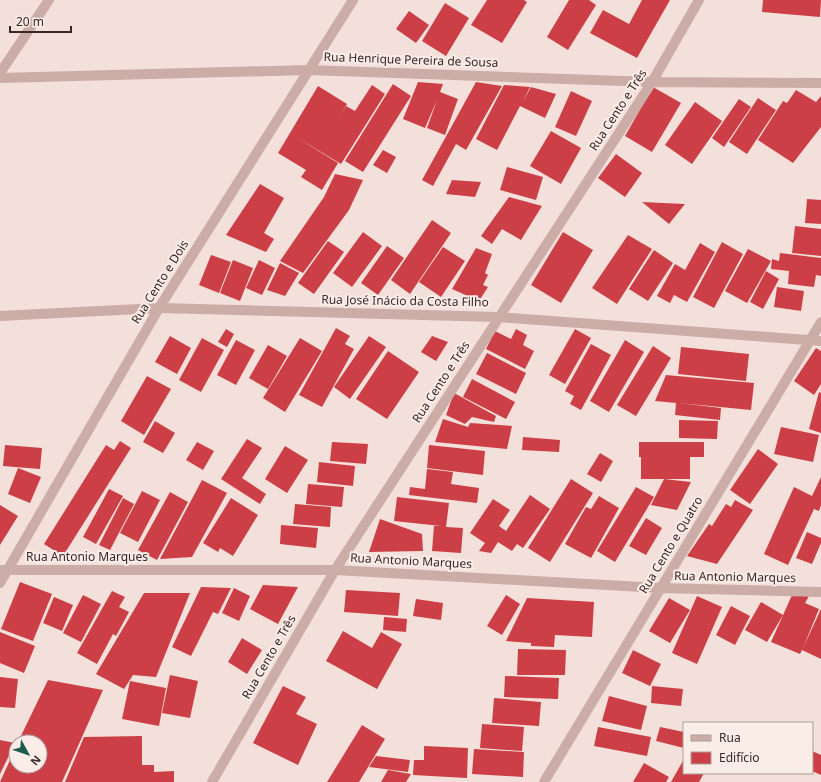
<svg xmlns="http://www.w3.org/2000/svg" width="821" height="782" font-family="'Noto Sans',sans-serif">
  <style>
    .building { fill: #cc3f46 }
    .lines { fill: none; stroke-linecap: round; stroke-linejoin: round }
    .minor { stroke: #ccaca6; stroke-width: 10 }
    .labels { text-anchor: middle; stroke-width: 4; stroke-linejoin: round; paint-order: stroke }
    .street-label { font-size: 12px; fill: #372727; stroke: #faece7 }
  </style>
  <rect width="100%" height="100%" fill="#f3e0da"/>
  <!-- building -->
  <path class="building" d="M487,0H524L527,2L502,43L471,25Z
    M569,0H589L596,5L568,50L547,37Z
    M642,0H670L637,58L590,33L603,10L629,24Z
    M763,0H821L820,17L762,12Z
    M445,3L469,18L446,56L422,41Z
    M409,11L429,25L416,43L396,29Z
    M418,82L443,84L440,92L458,99L445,135L427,128L437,100L425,128L403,119Z
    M476,82L502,86L466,150L456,144L433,186L422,180Z
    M393,84L411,96L363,172L345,161Z
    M372,85L385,94L341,164L296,137L338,163L322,190L301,177L306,170L278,153L318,86L347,104L336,122L346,106L355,111Z
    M504,85L530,87L523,101L531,87L556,94L545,118L520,106L497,150L476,139Z
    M653,87L681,103L652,152L625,136Z
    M796,90L816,102L821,96V127L793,163L758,140L783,101L787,103Z
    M571,91L592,101L576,136L555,127Z
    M758,98L776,110L747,154L729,142Z
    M739,99L751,107L724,147L712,138Z
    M695,102L722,121L692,164L665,145Z
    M551,131L581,148L561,184L530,166Z
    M383,150L396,157L387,173L373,165Z
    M616,154L642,173L625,197L598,178Z
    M507,167L543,177L536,200L500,190Z
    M335,174L363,180L349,210L303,273L280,261L324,197Z
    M452,180L481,182L475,197L446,194Z
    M260,184L284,198L264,233L274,239L266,252L226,235Z
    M509,197L542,206L521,240L502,229L492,244L481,236Z
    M807,199L821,200V224L805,223Z
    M642,202L685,204L669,224Z
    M432,220L451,233L410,294L391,280Z
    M795,226L821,229V256L792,253Z
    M363,232L382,246L352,287L333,273Z
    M563,232L593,250L561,303L531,285Z
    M628,235L652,249L617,304L592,288Z
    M328,241L344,252L314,294L298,283Z
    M722,242L743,254L714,308L693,297Z
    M700,243L715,252L687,302L674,295L670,303L657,296L675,264L685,270Z
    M387,246L404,258L378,295L361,283Z
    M443,247L465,261L441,297L419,282Z
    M476,248L492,254L485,273L488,275L483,285L488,287L479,301L452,289Z
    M748,249L771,261L747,303L725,291Z
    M654,250L673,263L648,301L629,289Z
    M780,253L821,258V276L816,275L814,287L788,284L789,271L771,269L772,259L779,261Z
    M211,255L231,262L219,293L199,285Z
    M233,260L253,268L240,301L220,293Z
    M259,260L275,268L262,295L246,288Z
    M280,263L299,273L285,296L267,290Z
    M766,271L779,279L763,309L750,302Z
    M777,287L804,291L801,311L774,307Z
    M336,328L350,336L345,344L354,349L322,407L299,395Z
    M226,329L234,334L227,347L218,342Z
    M516,329L527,335L523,345L534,351L525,369L486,349L495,331L511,339Z
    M575,329L591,338L565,384L549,375Z
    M170,336L191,348L177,374L155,362Z
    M369,336L386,347L350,399L334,387Z
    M432,336L448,342L436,361L421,352Z
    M202,338L224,350L201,392L179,380Z
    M300,338L322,351L285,412L263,398Z
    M236,340L255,350L236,385L217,375Z
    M625,340L644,352L609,412L590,401Z
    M591,344L611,355L581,410L570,404L574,396L565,391Z
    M268,345L287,356L268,389L249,378Z
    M653,346L671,358L636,416L617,405Z
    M681,347L749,354L746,381L678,374Z
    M816,348L821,351V384L814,395L794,381Z
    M388,351L419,372L387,419L356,399Z
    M487,353L526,373L516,394L476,374Z
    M666,375L754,383L751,410L679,403L721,408L720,420L675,415L676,403L655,401Z
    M147,376L171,389L144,435L121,421Z
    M472,379L515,402L506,419L463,397Z
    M819,392L821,393V433L809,429Z
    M454,393L496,416L494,422L472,417L465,424L446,415Z
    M443,419L468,427L470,423L512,426L507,449L435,442Z
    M679,420L718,421L717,439L679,438Z
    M155,421L175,433L163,453L143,442Z
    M781,427L819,435L813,462L774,454Z
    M523,437L560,440L559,452L522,450Z
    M247,439L262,448L242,478L266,494L260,504L221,479Z
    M120,441L131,448L63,556L44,544L106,445L114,450Z
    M197,442L214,451L203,470L186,460Z
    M332,442L368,444L366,464L330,461Z
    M639,442H704V457H690V479H641V457H664H639Z
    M5,445L42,448L40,469L3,466Z
    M429,445L485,451L483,475L427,468Z
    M285,446L308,460L287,493L265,479Z
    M758,449L778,464L750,504L730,490Z
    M600,453L613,461L601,482L587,474Z
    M319,462L355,466L353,486L317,482Z
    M18,468L41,477L30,503L8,494Z
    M427,469L453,472L451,484L479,488L477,503L409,495L410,487L425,489Z
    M821,477V505L819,511L814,509L788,565L764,554L794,487L812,496Z
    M571,479L593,493L550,562L528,548Z
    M664,479L691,482L677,510L651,505Z
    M202,480L227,493L192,557L160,559Z
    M308,484L344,487L342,507L306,504Z
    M636,487L654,497L615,562L597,551Z
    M109,489L123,496L96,544L83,537Z
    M142,491L160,500L138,542L120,533Z
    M170,492L188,502L157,560L138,550Z
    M530,495L550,509L523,548L517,544L512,551L498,542L491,553L479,551L485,543L470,533L493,499L510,510L499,526L506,531Z
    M599,496L619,508L591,558L565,544L586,507L591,509Z
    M397,497L449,503L446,527L463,528L461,553L432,551L434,526H441L394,521Z
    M123,498L134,504L110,550L99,545Z
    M231,498L258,515L233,556L220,548L218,552L203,543Z
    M735,500L753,510L717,564L687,556L709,524L712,526L726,504L731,507Z
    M295,504L331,507L330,527L293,524Z
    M0,505L18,516L0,545Z
    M646,518L662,528L646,555L629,546Z
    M380,519L422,534L423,551L369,552Z
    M281,525L318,528L316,548L280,544Z
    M807,532L821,538V543L812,564L796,558Z
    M20,582L52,594L33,641L1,629Z
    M263,585L298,587L278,624L250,609Z
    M201,587L231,588L218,614L213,612L191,656L172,647Z
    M234,588L250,596L239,621L222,613Z
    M346,590L400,593L398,616L344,612Z
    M112,591L125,597L119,607L129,612L116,636L113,634L97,664L77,653Z
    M144,593H190L156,677L133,675L124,689L96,674Z
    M83,595L101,604L81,642L63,633Z
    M506,595L520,604L502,635L487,626Z
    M792,595L809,596L805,603L819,609L803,648L821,609V659L802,650L800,654L771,642Z
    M697,596L722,607L697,664L672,653Z
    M54,597L73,605L62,631L43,623Z
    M527,598L594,602L592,637L555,635L554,647L531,646V643L506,641Z
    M669,598L690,610L670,643L649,631Z
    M416,599L443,603L441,620L413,616Z
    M761,602L783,615L767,642L745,630Z
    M731,606L750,616L735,645L716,635Z
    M384,617L407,619L406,632L383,630Z
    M343,631L372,648L381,632L402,644L377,689L326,661Z
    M0,632L35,646L24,673L0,663Z
    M242,638L262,650L247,674L228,662Z
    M518,649L566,650L565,675H517Z
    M633,650L661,664L650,686L622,673Z
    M170,675L198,681L190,718L162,713Z
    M505,676L559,678L558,699L504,697Z
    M0,677L18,679L15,708L0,707Z
    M48,680L103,690L62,782H0L16,747V766H40V742H18Z
    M130,681L166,688L159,726L122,719Z
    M283,686L306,697L296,714L317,724L298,765L253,743Z
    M652,686L683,689L681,706L651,703Z
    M609,696L647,706L641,730L602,721Z
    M494,698L541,702L539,726L492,723Z
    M482,724L524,727L522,751L480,748Z
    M362,725L385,739L359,782H327Z
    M598,727L651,737L647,756L594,746Z
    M660,727L684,732V748L656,741Z
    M142,736V765H154V772L174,771V782H65L84,737Z
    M0,740L15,743L0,774Z
    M424,746L468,748L467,778L413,775L414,760H424Z
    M474,749L524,752L523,777L472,774Z
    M812,751L821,755V775L812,771Z
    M376,756L410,760L408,772L369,767Z
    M684,759V773H704L699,782H671Z
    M644,763L669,777L666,782H633Z
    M388,770L411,774L406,782H381Z"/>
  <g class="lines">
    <!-- minor -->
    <path class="minor" d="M0,73L49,0
      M0,78L308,70L652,82L821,83
      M0,316L159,308L498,317L821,341
      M0,570H335L660,588L821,592
      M0,583L159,308L353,0
      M212,782L335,570L652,82L699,0
      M544,782L821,322"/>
  </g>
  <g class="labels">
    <!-- street labels -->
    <g class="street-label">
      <text transform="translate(411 60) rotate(2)" y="4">Rua Henrique Pereira de Sousa</text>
      <text transform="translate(618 110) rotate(-57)" y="4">Rua Cento e Três</text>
      <text transform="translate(160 282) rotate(-58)" y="4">Rua Cento e Dois</text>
      <text transform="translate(405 301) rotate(1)" y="4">Rua José Inácio da Costa Filho</text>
      <text transform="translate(441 382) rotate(-57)" y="4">Rua Cento e Três</text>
      <text transform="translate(671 545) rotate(-59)" y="4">Rua Cento e Quatro</text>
      <text x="87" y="561">Rua Antonio Marques</text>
      <text transform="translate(411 561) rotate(3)" y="4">Rua Antonio Marques</text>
      <text transform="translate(735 577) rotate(1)" y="4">Rua Antonio Marques</text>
      <text transform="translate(269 657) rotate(-60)" y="4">Rua Cento e Três</text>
    </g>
  </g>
  <!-- legend -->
  <rect x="683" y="722" width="130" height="52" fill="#faece7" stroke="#ac9d9a"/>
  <rect x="691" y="735" width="20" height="6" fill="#ccaca6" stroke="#ac9d9a"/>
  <text x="719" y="742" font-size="12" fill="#372727">Rua</text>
  <rect x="691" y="752" width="20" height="12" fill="#cc3f46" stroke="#ac9d9a"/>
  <text x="719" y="762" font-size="12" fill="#372727">Edifício</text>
  <!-- north arrow -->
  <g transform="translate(28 754) rotate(130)"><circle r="19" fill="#faece7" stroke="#ac9d9a"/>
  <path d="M0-3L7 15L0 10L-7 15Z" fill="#1a5b4c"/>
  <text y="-6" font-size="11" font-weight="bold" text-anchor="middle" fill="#372727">N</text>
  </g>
  <!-- scale -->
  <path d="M10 26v6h61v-6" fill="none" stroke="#372727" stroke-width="2"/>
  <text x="16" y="26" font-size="12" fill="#372727" stroke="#faece7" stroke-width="3" paint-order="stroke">20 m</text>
</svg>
